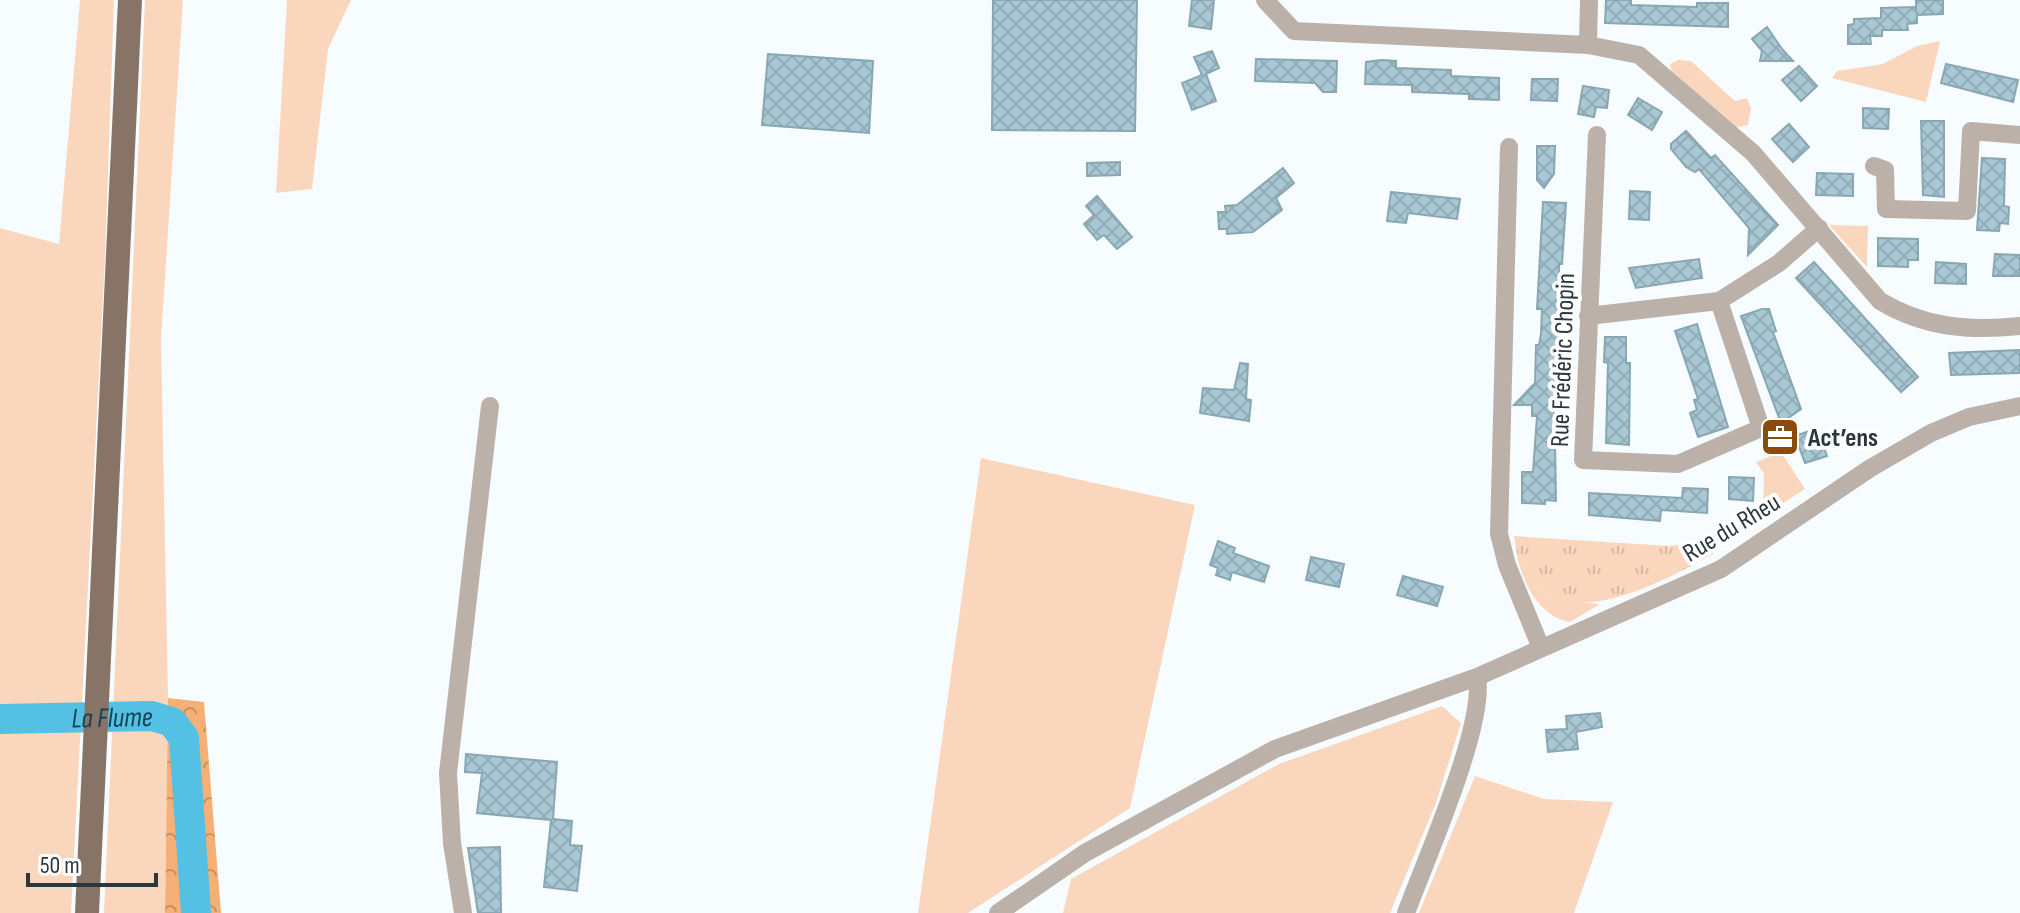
<svg xmlns="http://www.w3.org/2000/svg" width="2020" height="913" font-family="'Sofia Sans Condensed',sans-serif">
  <style>
    .green { fill: #fad7bc }
    .forest { fill: url(#forest-crowns) }
    .park { fill: url(#park-tufts) }
    .lines { fill: none; stroke-linecap: round; stroke-linejoin: round }
    .river { stroke: #54c0e3; stroke-width: 30 }
    .building { fill: url(#building-cross-hatch); stroke: #88a7b3; stroke-width: 2 }
    .minor { stroke: #bcb1a9; stroke-width: 18 }
    .major { stroke: #877466; stroke-width: 24 }
    .labels { text-anchor: middle; stroke-width: 8; stroke-linejoin: round; paint-order: stroke }
    .street-label { font-size: 26px; fill: #2a373c; stroke: #fff }
    .poi-label { font-size: 26px; font-weight: bold; fill: #2a373c; stroke: #fff; text-anchor: start }
    .water-label { font-size: 28px; font-style: italic; fill: #144453; stroke: #fff }
  </style>
  <defs>
    <pattern id="forest-crowns" width="20" height="18" patternUnits="userSpaceOnUse" patternTransform="scale(2)"><rect width="20" height="18" fill="#f6b076"/><path d="M2 6a3 3 0 1 1 6 0M12 15a3 3 0 1 1 6 0" fill="none" stroke="#c79062"/></pattern>
    <pattern id="park-tufts" width="24" height="20" patternUnits="userSpaceOnUse" patternTransform="scale(2)"><rect width="24" height="20" fill="#fad7bc"/><path d="M3 7l-1-3M5 7V3M7 7l1-3M15 17l-1-3M17 17v-4M19 17l1-3" fill="none" stroke="#d6b9a2"/></pattern>
    <pattern id="building-cross-hatch" width="8" height="8" patternUnits="userSpaceOnUse" patternTransform="scale(2)"><rect width="8" height="8" fill="#a8c8d4"/><path d="M0 0l8 8M0 8l8-8" fill="none" stroke="#91acb7"/></pattern>
  </defs>
  <rect width="100%" height="100%" fill="#f6fcff"/>
  <!-- green -->
  <path class="green" d="M80,0H114L105,258L71,913H0V228L59,244Z
    M145,0H183L161,339L168,698L165,913H104Z
    M287,0H351L328,49L312,189L276,193Z
    M1940,41L1926,102L1832,78L1837,71L1883,64L1917,46Z
    M1678,60L1691,61L1735,101L1747,98L1751,108L1748,125L1732,128L1671,70L1670,64Z
    M1829,225L1868,226L1867,267Z
    M1781,452L1805,489L1763,516L1764,474L1756,462Z
    M981,458L1195,505L1130,808L968,913H918Z
    M1515,544C1534,597 1546,600 1600,604L1570,622C1536,616 1519,576 1515,544Z
    M1442,706L1461,723L1436,803L1390,913H1063L1071,879L1279,764Z
    M1475,776L1544,799L1613,802L1574,913H1419Z"/>
  <!-- forest -->
  <path class="forest" d="M168,698L204,702L221,913H165Z"/>
  <!-- park -->
  <path class="park" d="M1514,536L1669,546L1717,540L1713,554C1650,589 1532,652 1514,536Z"/>
  <g class="lines">
    <!-- river -->
    <path class="river" id="s1" d="M0,719L152,716L172,722L184,738L196,913"/>
  </g>
  <!-- building -->
  <path class="building" d="M993,0H1137L1135,131L992,130Z
    M1192,0H1214L1211,29L1189,26Z
    M1606,0H1631V5L1697,7V3H1728V27L1605,23Z
    M1916,0H1943V14L1917,15V23L1907,24L1908,30H1882V36H1870L1871,44H1848V25L1854,24V19L1881,18V8L1916,7V11Z
    M1767,27L1782,49L1793,61H1760L1762,51L1752,39Z
    M1212,51L1219,68L1206,74L1216,101L1192,110L1182,83L1202,75L1194,57Z
    M768,54L873,61L869,133L762,125Z
    M1256,59L1337,61L1336,92H1323L1315,83L1255,81Z
    M1382,60L1396,61V68L1451,70V76L1499,78V100L1469,99V94L1412,92V85L1365,84L1366,62Z
    M1946,64L2018,80L2013,102L1941,83Z
    M1799,66L1817,86L1801,101L1782,80Z
    M1532,79H1558L1557,101L1531,100Z
    M1583,86L1609,90L1607,108L1596,107L1594,117L1578,114Z
    M1638,98L1662,112L1652,130L1628,115Z
    M1863,108L1889,109L1888,129L1863,128Z
    M1921,121H1944V197L1923,195Z
    M1789,124L1809,147L1793,162L1772,139Z
    M1686,131L1711,158L1715,155L1778,225L1748,255L1749,228L1699,169L1695,172L1686,167L1671,149V144Z
    M1537,146H1555L1554,174L1544,188L1537,180Z
    M1982,158L2005,159L2004,206L2009,207L2008,224L2000,223L1999,231L1977,230Z
    M1120,162V175L1087,176V163Z
    M1283,168L1294,183L1276,198L1282,210L1253,232L1227,234V229H1219L1218,212H1226L1225,206L1237,205Z
    M1817,173L1853,174V196L1816,195Z
    M1630,191L1650,192L1649,220L1629,219Z
    M1391,192L1460,199L1457,219L1408,213L1406,223L1387,221Z
    M1097,196L1132,237L1117,249L1104,235L1097,240L1084,224L1094,215L1086,206Z
    M1543,202L1566,203L1562,264H1559L1558,310H1563L1559,371L1556,370L1554,417H1560L1559,442H1555L1556,501L1545,500V504L1522,503V472H1533L1537,416H1532V405H1514L1535,383L1536,345H1539L1541,334L1542,309H1537Z
    M1878,238L1918,239V260H1908V267L1878,266Z
    M1995,254L2020,255V276H1993Z
    M1699,259L1702,278L1636,288L1629,268Z
    M1814,262L1918,377L1901,392L1796,278Z
    M1936,262L1966,264V284L1935,283Z
    M1762,309H1769L1776,331L1773,332L1801,409L1781,423L1741,316Z
    M1697,324L1728,427L1698,437L1690,413L1697,410L1694,400L1698,399L1675,331Z
    M1605,337H1626V363H1630L1629,445L1606,443L1608,363L1604,362Z
    M2020,350V373L1951,375L1949,353Z
    M1240,363L1248,364L1246,399L1251,400L1249,421L1200,413L1203,388L1234,390Z
    M1817,428L1827,456L1805,463L1795,436Z
    M1729,477L1754,478L1753,501L1729,499Z
    M1683,488L1708,489L1707,513L1661,510L1660,521L1589,515V493L1682,498Z
    M1218,541L1235,548L1233,553L1269,566L1264,582L1232,572L1230,580L1216,575L1218,568L1210,565Z
    M1311,557L1344,564L1339,587L1306,580Z
    M1403,576L1443,587L1437,606L1397,595Z
    M1600,713L1602,727L1576,732L1578,749L1548,752L1546,730L1567,729L1566,716Z
    M466,754L557,762L553,819L572,821L570,845L582,846L577,891L544,887L551,820L477,813L482,773L465,772Z
    M500,847L501,913H478L468,848Z"/>
  <g class="lines">
    <!-- minor -->
    <path class="minor" d="M1265,0L1294,31L1588,45L1639,55L1753,153L1880,301C1925,328 1969,331 2020,326
      M1588,45L1589,0
      M1597,135L1583,460L1678,464L1761,428L1719,301
      M1509,147L1499,534L1507,565L1541,648
      M1874,166L1885,170L1886,209L1967,211L1971,131L2020,135
      M1588,316L1719,301L1779,263L1819,228
      M463,913L452,843L448,773L490,406
      M998,913L1085,853L1275,749L1477,677L1721,569L1869,469L1931,433L1969,417L2020,406
      M1406,913C1425,861 1486,725 1477,677"/>
    <!-- major -->
    <path class="major" d="M87,913L130,0"/>
  </g>
  <!-- icons -->
  <defs>
    <g id="office-square" transform="scale(2)"><rect x="-9" y="-9" width="18" height="18" rx="4" fill="#894c0c" stroke="#fff"/><path d="M-6-3h4V-5.5h4V-3h4V5H-6ZM-1-4.5V-3h2v-1.5ZM-6 0V1H6V0Z" fill="#fff"/></g>
  </defs>
  <g fill-rule="evenodd">
    <use href="#office-square" x="1780" y="437"/>
  </g>
  <g class="labels">
    <!-- street labels -->
    <g class="street-label">
      <text transform="translate(1562 360) rotate(-88)" y="9">Rue Frédéric Chopin</text>
      <text transform="translate(1731 527) rotate(-31)" y="9">Rue du Rheu</text>
    </g>
    <!-- poi labels -->
    <g class="poi-label">
      <text x="1808" y="446">Act’ens</text>
    </g>
    <!-- water labels -->
    <g class="water-label">
      <text dy="10" stroke="none"><textPath href="#s1" startOffset="112">La Flume</textPath></text>
    </g>
  </g>
  <!-- scale -->
  <path d="M28 873v12h128v-12" fill="none" stroke="#2a373c" stroke-width="4"/>
  <text x="40" y="873" font-size="24" fill="#2a373c" stroke="#ffffff" stroke-width="6" paint-order="stroke">50 m</text>
</svg>
